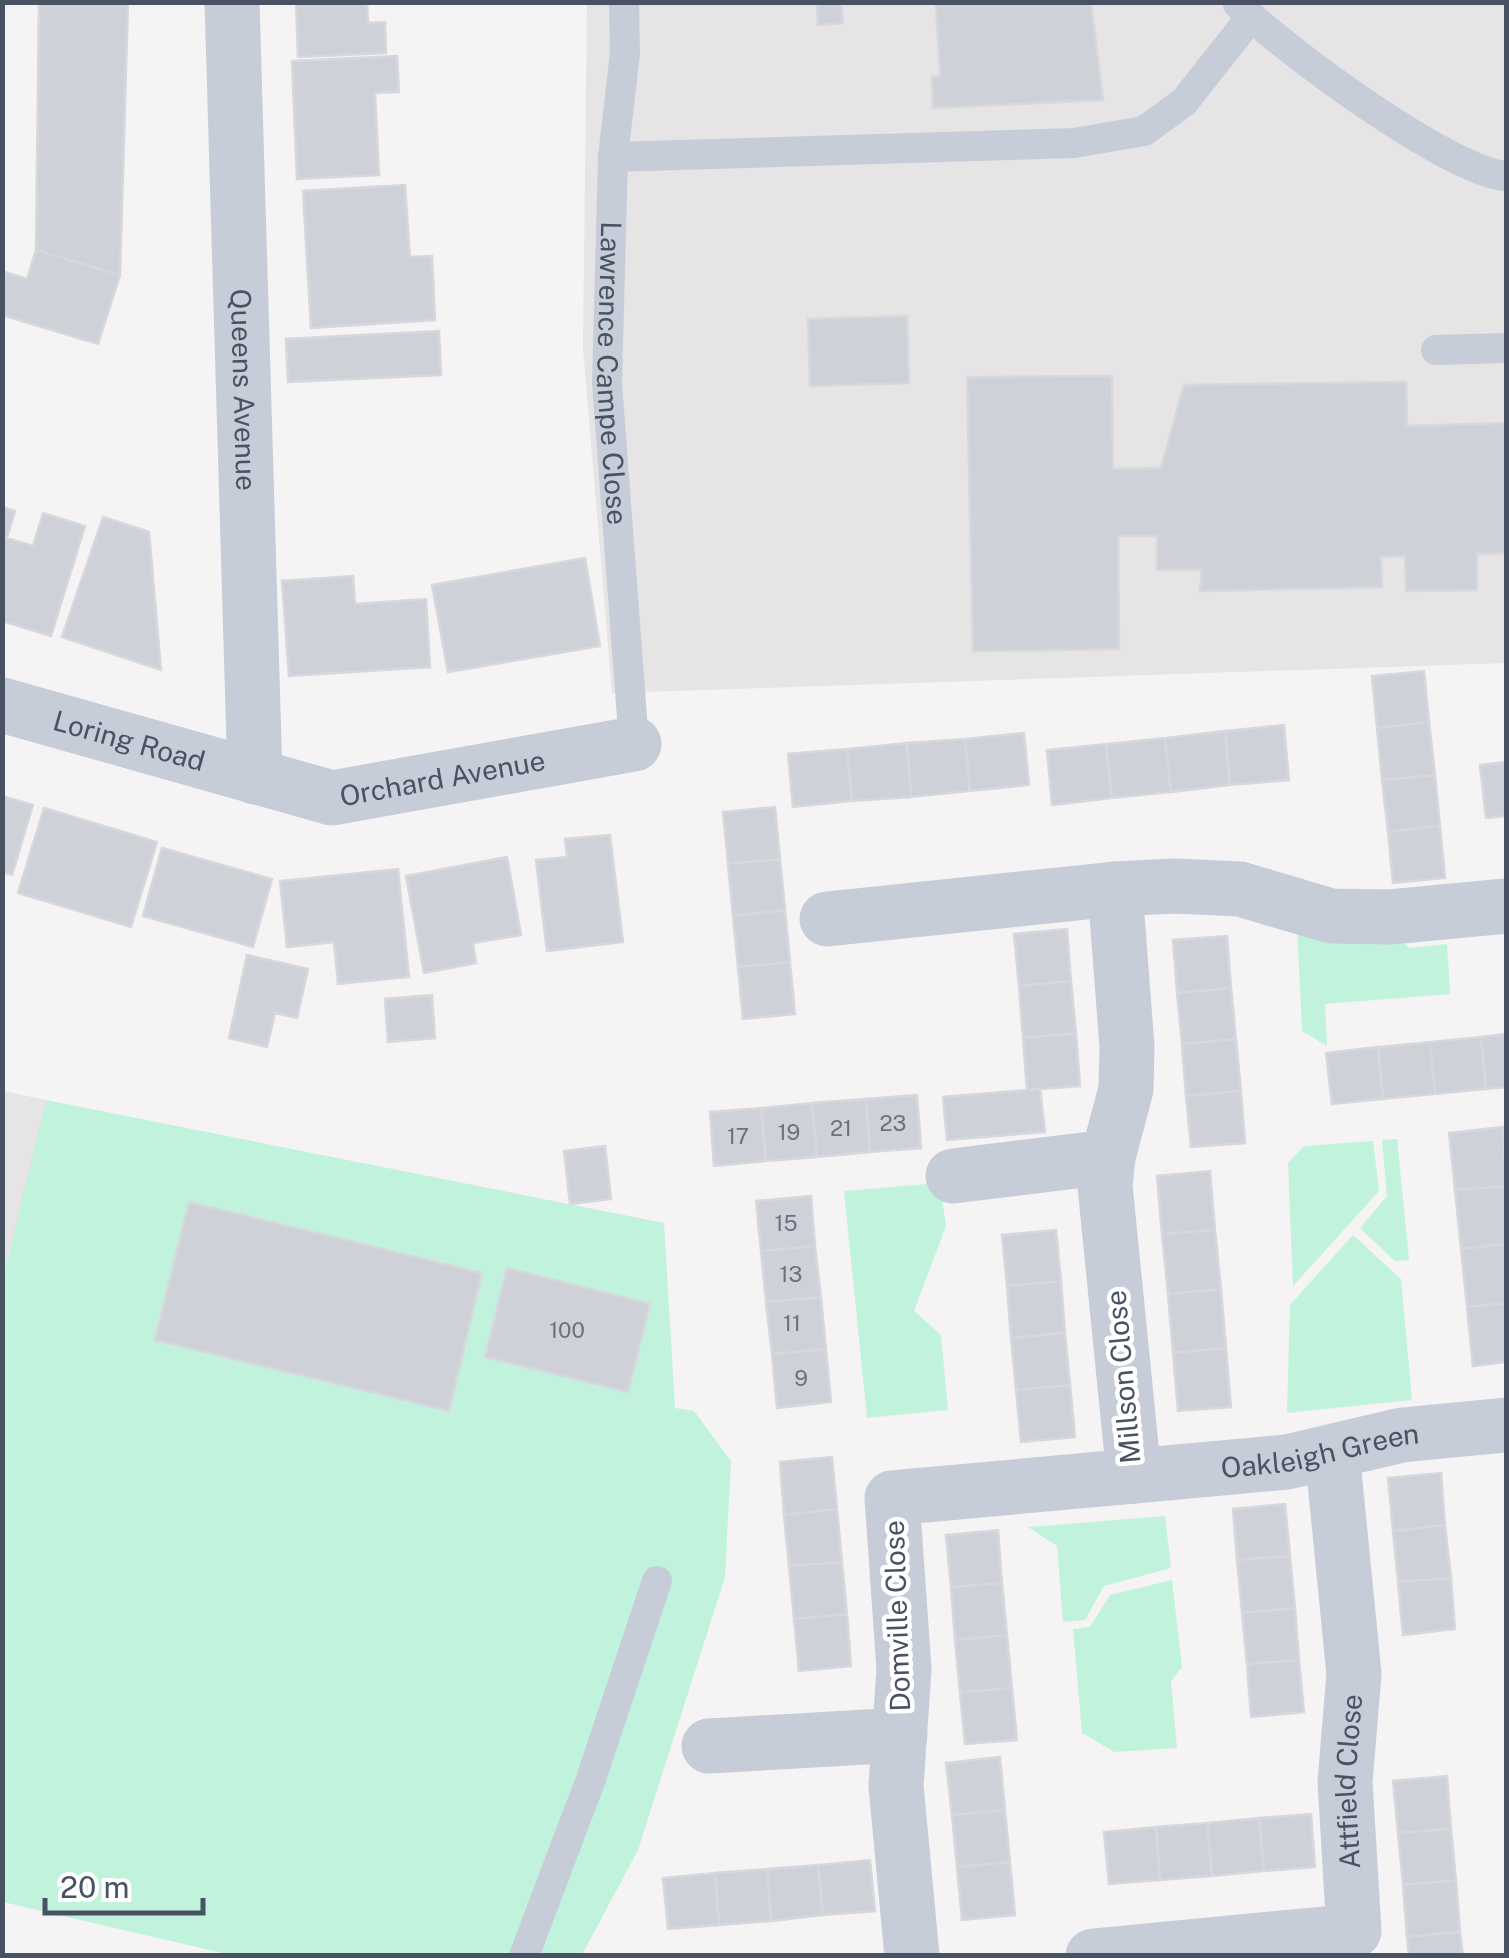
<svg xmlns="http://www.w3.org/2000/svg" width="1509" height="1958" font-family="'Public Sans',sans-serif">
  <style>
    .education { fill: #e6e4e5 }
    .green { fill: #c1f3dc }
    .building { fill: #cfd1d8; stroke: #d7d8de; stroke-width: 2.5 }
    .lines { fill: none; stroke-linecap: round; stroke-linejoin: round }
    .lane { stroke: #c6cdd8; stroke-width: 30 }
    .street { stroke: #c6cdd8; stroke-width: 55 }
    .labels { text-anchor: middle; stroke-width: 9; stroke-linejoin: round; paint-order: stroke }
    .number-label { font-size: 22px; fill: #6a7280 }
    .street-label { font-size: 28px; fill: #495262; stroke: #fff }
  </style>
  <rect width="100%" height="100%" fill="#f5f3f3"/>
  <!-- education -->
  <path class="education" d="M587,3H1506V663L612,693L583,348Z
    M3,1091L46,1100L3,1282L2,1091Z"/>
  <!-- green -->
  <path class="green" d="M1297,927L1397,934L1409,948L1447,944L1450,994L1325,1004L1327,1046L1302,1031Z
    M46,1100L664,1223L675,1408L694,1411L731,1461L725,1577L638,1850L582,1955H231L3,1902L2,1282Z
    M1397,1139L1409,1260L1395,1261L1360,1228L1387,1196L1382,1140Z
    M1373,1141L1379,1191L1293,1286L1288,1163L1304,1146Z
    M940,1183L946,1226L914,1311L941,1335L948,1410L867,1418L844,1191Z
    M1353,1235L1401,1279L1412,1400L1287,1413L1290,1305Z
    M1165,1516L1171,1568L1104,1586L1085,1620L1063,1622L1057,1546L1028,1527Z
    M1172,1580L1182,1667L1171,1681L1177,1748L1114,1752L1082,1733L1073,1629L1090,1627L1110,1595Z"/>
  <!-- building -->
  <path class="building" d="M39,2H128L120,275L36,250Z
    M296,2H367L368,23L385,22L386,53L298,57Z
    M817,2H841L843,23L818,25Z
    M929,2H1091L1103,100L933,108L932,77L940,75L936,3Z
    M397,56L399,92L375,93L379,175L297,179L292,61Z
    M405,185L410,257L432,256L435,320L311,328L303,191Z
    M36,250L120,275L98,344L2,315L5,272L27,279Z
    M907,316L909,383L810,386L808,319Z
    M439,331L441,375L288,382L286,339Z
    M1112,376L1113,469L1161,468L1184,385L1406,382L1407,426L1506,423V553L1477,554V590L1406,591L1405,556L1381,557L1382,587L1200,591L1202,570H1157V536H1118L1119,649L973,651L967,377Z
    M2,507L15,511L7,538L33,546L43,513L85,526L51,636L2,621Z
    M103,517L149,532L161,670L62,637Z
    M585,558L600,646L448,672L432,585Z
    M353,576L355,604L426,599L430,667L289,676L282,581Z
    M1424,671L1429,722L1377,728L1372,676Z
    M1429,722L1435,775L1382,780L1377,728Z
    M1284,725L1289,780L1230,785L1225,731Z
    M1225,731L1230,785L1171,792L1165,738Z
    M1024,733L1029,785L970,791L965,739Z
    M1165,738L1171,792L1112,798L1106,744Z
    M965,739L970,791L911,797L907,743Z
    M907,743L911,797L852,801L847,749Z
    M1106,744L1112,798L1052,805L1047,750Z
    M847,749L852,801L793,807L788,754Z
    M1506,762V816L1486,818L1480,765Z
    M1435,775L1440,826L1388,832L1382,780Z
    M2,796L33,805L12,875L2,872Z
    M775,807L780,859L728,864L723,812Z
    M44,808L157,842L131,927L18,893Z
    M1440,826L1445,878L1393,883L1388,832Z
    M610,835L623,942L547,951L536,860L567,857L565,839Z
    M162,848L272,879L253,947L143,916Z
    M507,857L521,935L473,943L476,963L424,973L406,876Z
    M780,859L785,910L733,916L728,864Z
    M398,869L409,977L338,984L334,942L287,947L280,881Z
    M785,910L790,962L738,967L733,916Z
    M1067,929L1071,981L1019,986L1014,934Z
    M1227,936L1231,988L1177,993L1173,940Z
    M247,955L308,969L297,1018L275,1013L267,1047L229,1038Z
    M790,962L795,1014L743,1019L738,967Z
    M1071,981L1076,1033L1023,1038L1019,986Z
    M1231,988L1236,1039L1182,1044L1177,993Z
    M432,995L435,1038L388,1042L385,999Z
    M1076,1033L1080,1086L1027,1090L1023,1038Z
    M1506,1034V1087L1486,1089L1481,1037Z
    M1481,1037L1486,1089L1435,1094L1430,1042Z
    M1236,1039L1241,1091L1186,1096L1182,1044Z
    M1430,1042L1435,1094L1383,1099L1378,1047Z
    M1378,1047L1383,1099L1332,1104L1326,1053Z
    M1040,1089L1045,1132L947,1140L943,1097Z
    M1241,1091L1245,1143L1191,1147L1186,1096Z
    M917,1095L921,1148L870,1152L866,1099Z
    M866,1099L870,1152L817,1157L812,1103Z
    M812,1103L817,1157L766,1161L761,1108Z
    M761,1108L766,1161L714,1166L710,1112Z
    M1503,1127L1506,1186L1455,1190L1449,1133Z
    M605,1146L611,1199L570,1204L564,1151Z
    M1210,1171L1215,1230L1162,1234L1157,1176Z
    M1506,1186V1244L1461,1249L1455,1190Z
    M811,1196L815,1246L761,1251L756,1201Z
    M189,1202L482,1273L449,1411L155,1340Z
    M1056,1230L1061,1281L1007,1286L1002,1235Z
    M1215,1230L1221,1289L1168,1294L1162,1234Z
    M1506,1244V1303L1467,1307L1461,1249Z
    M815,1246L821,1297L766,1302L761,1251Z
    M507,1268L650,1304L628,1392L485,1357Z
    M1061,1281L1065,1333L1011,1338L1007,1286Z
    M1221,1289L1226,1348L1173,1353L1168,1294Z
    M821,1297L826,1349L772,1354L766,1302Z
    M1506,1303V1362L1473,1366L1467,1307Z
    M1065,1333L1070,1385L1016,1390L1011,1338Z
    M1226,1348L1231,1407L1178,1411L1173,1353Z
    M826,1349L831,1402L777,1408L772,1354Z
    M1070,1385L1075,1437L1021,1442L1016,1390Z
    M832,1457L837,1509L784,1515L780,1462Z
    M1441,1473L1445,1525L1393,1531L1388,1478Z
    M1285,1504L1290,1556L1237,1560L1233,1509Z
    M837,1509L842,1562L789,1566L784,1515Z
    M1445,1525L1451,1578L1398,1582L1393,1531Z
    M998,1530L1002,1583L951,1587L946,1535Z
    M1290,1556L1295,1608L1242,1613L1237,1560Z
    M842,1562L847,1614L794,1619L789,1566Z
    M1451,1578L1455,1629L1403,1635L1398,1582Z
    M1002,1583L1007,1635L955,1640L951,1587Z
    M1295,1608L1299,1660L1247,1664L1242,1613Z
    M847,1614L851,1666L799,1671L794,1619Z
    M1007,1635L1012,1688L960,1692L955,1640Z
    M1299,1660L1304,1712L1251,1717L1247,1664Z
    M1012,1688L1017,1740L965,1744L960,1692Z
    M1000,1757L1005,1810L952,1815L946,1763Z
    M1447,1776L1451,1829L1398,1833L1393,1781Z
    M1005,1810L1010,1862L957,1867L952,1815Z
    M1311,1814L1315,1867L1264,1871L1259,1818Z
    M1259,1818L1264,1871L1212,1876L1207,1823Z
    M1207,1823L1212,1876L1160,1880L1156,1827Z
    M1156,1827L1160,1880L1109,1884L1104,1832Z
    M1451,1829L1456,1880L1403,1885L1398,1833Z
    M870,1860L875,1911L823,1915L818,1865Z
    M1010,1862L1015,1915L962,1920L957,1867Z
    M818,1865L823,1915L771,1921L767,1869Z
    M767,1869L771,1921L719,1925L715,1873Z
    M715,1873L719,1925L668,1929L663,1878Z
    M1456,1880L1460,1932L1407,1937L1403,1885Z
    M1460,1932L1463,1956H1409L1407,1937Z"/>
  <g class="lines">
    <!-- lane -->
    <g class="lane">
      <path id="s1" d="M624,2L625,53L613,157L607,383L634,744"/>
      <path d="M1238,4C1281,48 1450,172 1506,176"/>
      <path d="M613,157L1074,143L1144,131L1184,102L1251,17"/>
      <path d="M1436,350L1506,348"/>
      <path d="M524,1956L591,1779L657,1581"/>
    </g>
    <!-- street -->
    <g class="street">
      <path id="s2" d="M232,2L255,777"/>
      <path id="s3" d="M2,705L332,798L634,744"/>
      <path d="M827,919L1115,889"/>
      <path d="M953,1176L1108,1157L1126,1089L1127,1047L1115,889L1175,886L1240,889L1331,916L1390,917L1506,906"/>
      <path id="s4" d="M1134,1476L1287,1462L1402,1435L1506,1425"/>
      <path d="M709,1746L900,1735"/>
      <path d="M912,1956L896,1786L904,1669L892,1498L1134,1476L1105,1186L1108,1157"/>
      <path id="s5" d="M1093,1956L1354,1931L1345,1782L1354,1674L1332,1452"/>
    </g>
  </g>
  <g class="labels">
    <!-- number labels -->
    <g class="number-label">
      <text x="893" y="1131">23</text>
      <text x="841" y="1136">21</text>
      <text x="789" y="1140">19</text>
      <text x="738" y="1144">17</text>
      <text x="786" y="1231">15</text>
      <text x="791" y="1282">13</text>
      <text x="792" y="1331">11</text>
      <text x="567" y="1338">100</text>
      <text x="801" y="1386">9</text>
    </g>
    <!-- street labels -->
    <g class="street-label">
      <text dy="10" stroke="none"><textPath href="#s1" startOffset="372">Lawrence Campe Close</textPath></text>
      <text dy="10" stroke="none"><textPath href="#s2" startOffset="388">Queens Avenue</textPath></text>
      <text dy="10" stroke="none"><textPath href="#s3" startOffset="132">Loring Road</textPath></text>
      <text dy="10" stroke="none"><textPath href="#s3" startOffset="455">Orchard Avenue</textPath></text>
      <text transform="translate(1123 1377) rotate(-95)" y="10">Millson Close</text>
      <text dy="10" stroke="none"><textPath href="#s4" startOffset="188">Oakleigh Green</textPath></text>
      <text transform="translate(897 1616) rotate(-92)" y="10">Domville Close</text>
      <text dy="10" stroke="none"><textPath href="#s5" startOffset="412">Attfield Close</textPath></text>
    </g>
  </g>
  <!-- border -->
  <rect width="1509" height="1958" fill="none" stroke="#495262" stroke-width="10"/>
  <!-- scale -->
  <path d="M45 1898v15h158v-15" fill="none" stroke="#495262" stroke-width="5"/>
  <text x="60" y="1898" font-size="30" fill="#495262" stroke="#ffffff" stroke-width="8" paint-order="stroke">20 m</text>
</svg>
